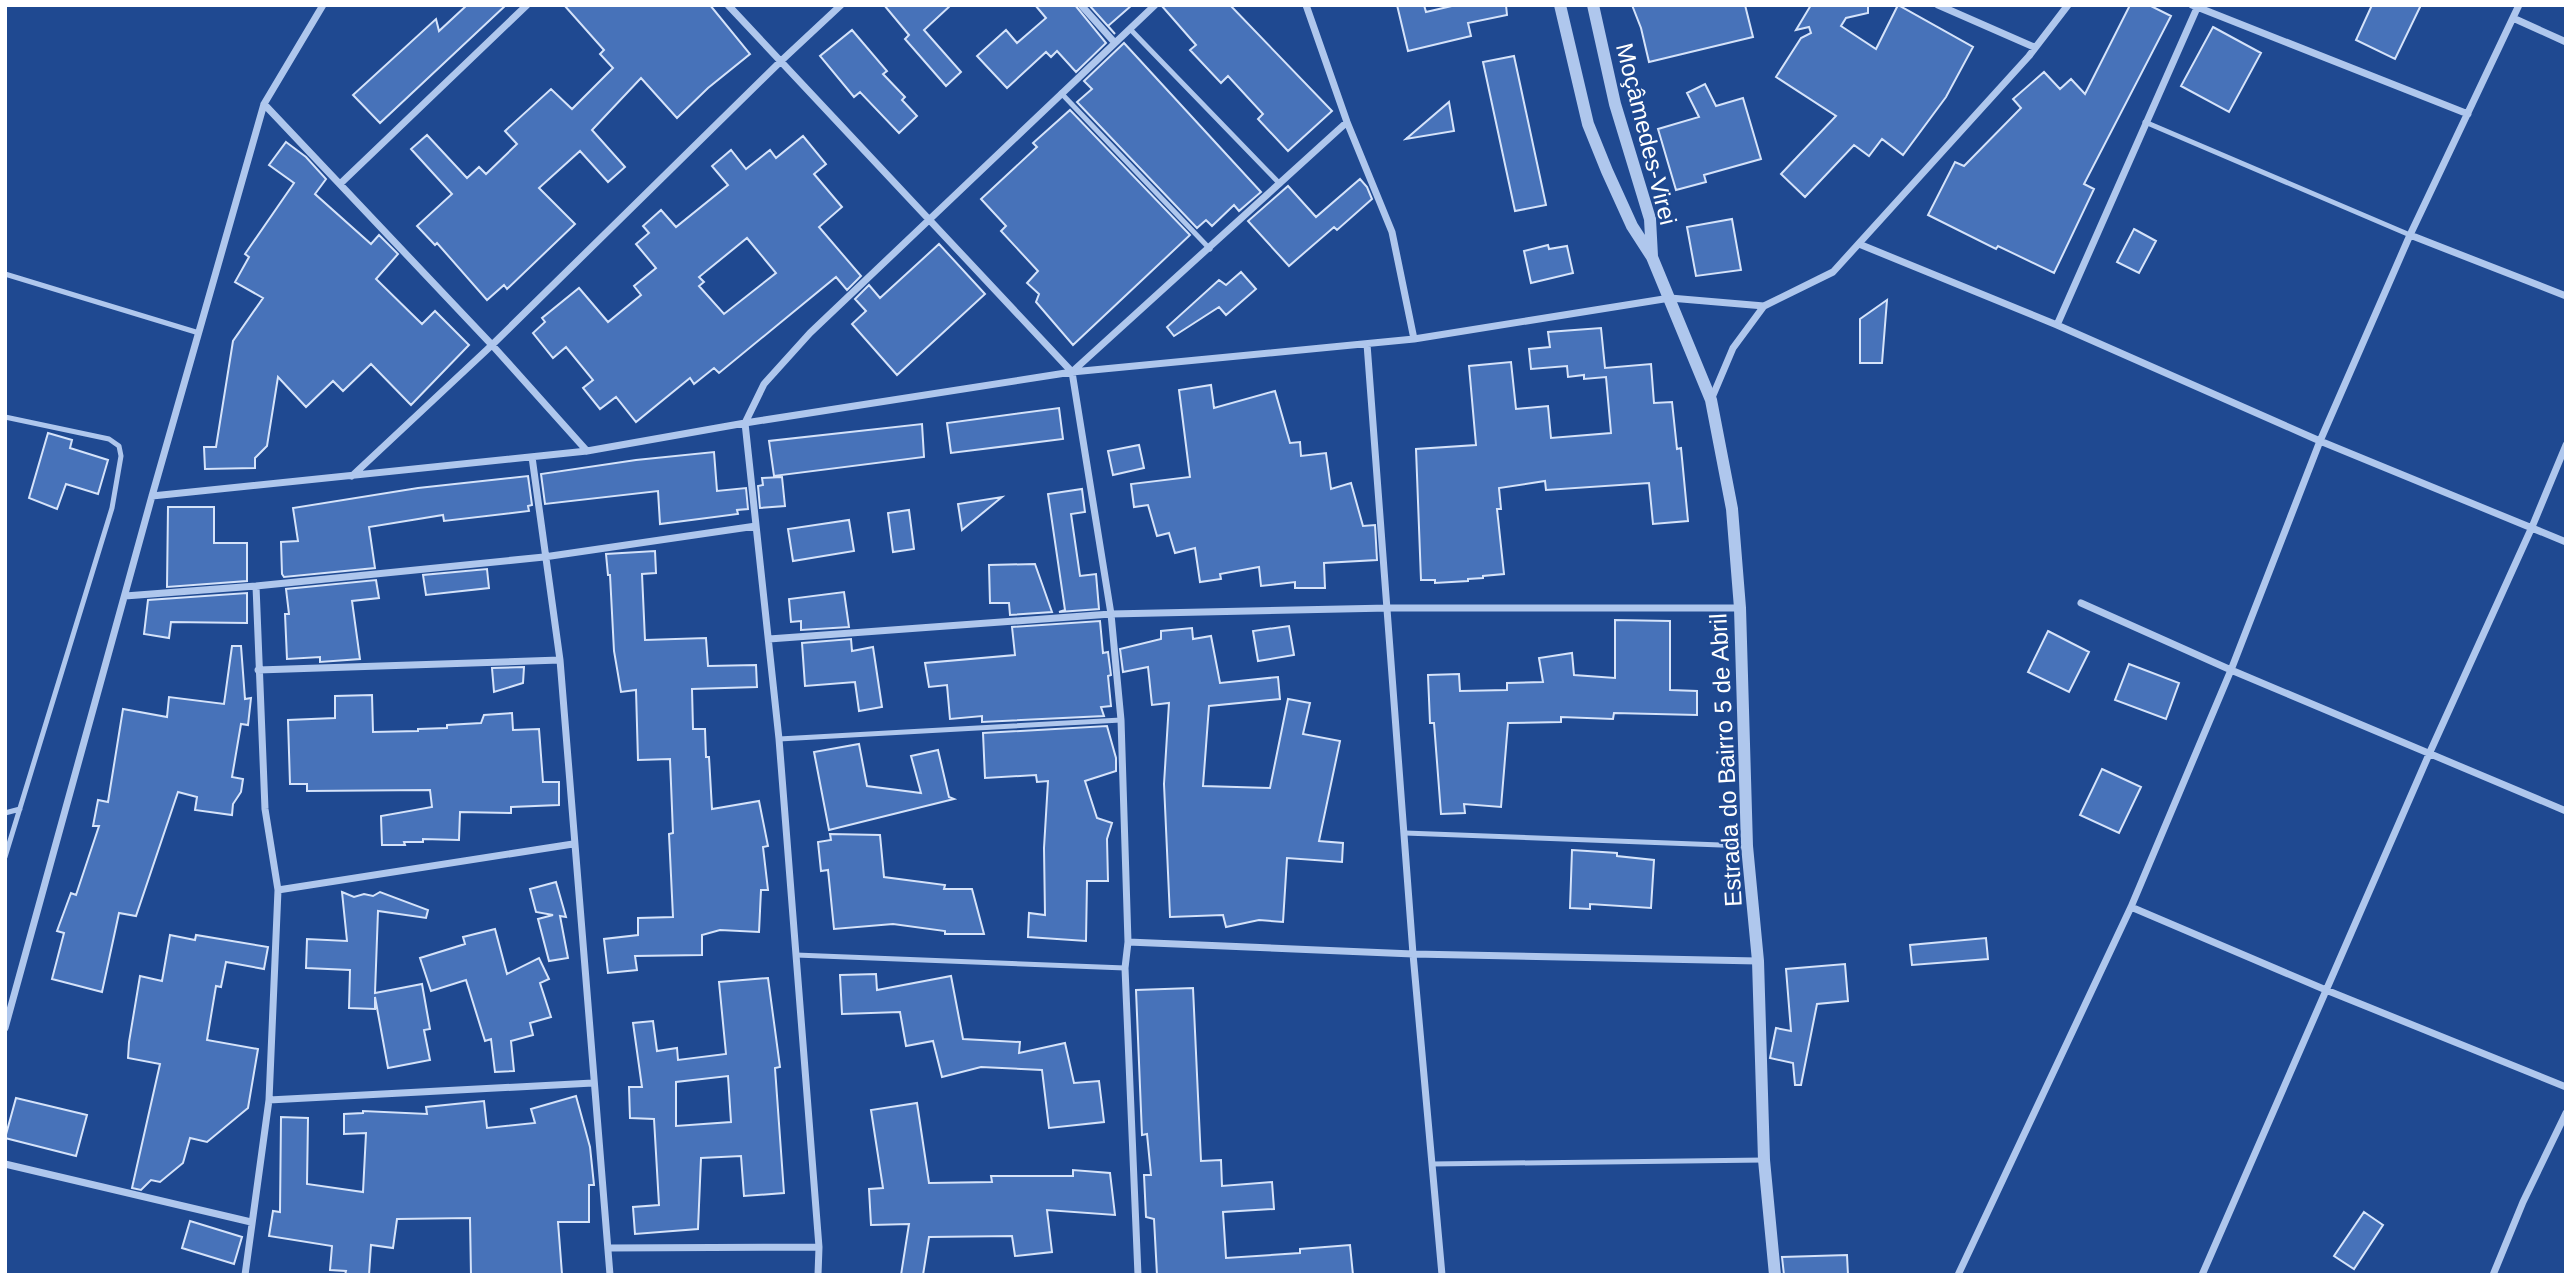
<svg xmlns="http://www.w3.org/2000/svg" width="2571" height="1280" font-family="Helvetica,sans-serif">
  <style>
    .building { fill: #4772b9; stroke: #d5e3fa; stroke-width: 2; fill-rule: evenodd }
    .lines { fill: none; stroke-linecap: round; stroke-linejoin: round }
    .service { stroke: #afc7ed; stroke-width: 5 }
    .minor { stroke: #afc7ed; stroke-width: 7 }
    .tertiary { stroke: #afc7ed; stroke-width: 12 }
    .labels { text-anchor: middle; stroke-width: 5; stroke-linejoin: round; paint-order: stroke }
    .street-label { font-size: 24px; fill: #fff; stroke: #1f4991 }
  </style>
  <rect width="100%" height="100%" fill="#1f4991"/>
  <!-- building -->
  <path class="building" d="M467,5H506L380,123L353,95L436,19L439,31Z
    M564,5H710L750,54L708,88L677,118L641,78L592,130L625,167L608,182L580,151L539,188L575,224L507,289L504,285L487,300L437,243L435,245L417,226L452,194L411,149L427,135L467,178L479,167L486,174L517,144L505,131L551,89L572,109L613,68L600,54L604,50Z
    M884,5H951L924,30L961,72L946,86L905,39L909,35Z
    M1035,5H1075L1106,43L1076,72L1057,51L1051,57L1046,52L1007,88L977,56L1006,30L1017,43L1046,18Z
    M1089,5H1132L1108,26L1115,34Z
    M1161,5H1230L1332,111L1288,151L1258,119L1263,114L1228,76L1221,83L1190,50L1196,45Z
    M1397,5H1424L1426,12L1456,5H1506L1507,15L1468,23L1471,36L1408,51Z
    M1632,5H1745L1753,37L1649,62L1641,28Z
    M1811,5H1868V13L1846,18L1841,26L1876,49L1898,5L1973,47L1946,97L1903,155L1882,139L1869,156L1854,145L1805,197L1781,174L1836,116L1776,77L1801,38L1811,33L1809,27L1796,30Z
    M2130,5H2149L2171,16L2084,184L2094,189L2054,273L1998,246L1996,249L1928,215L1955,162L1964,166L2021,108L2013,99L2044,72L2060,89L2071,79L2085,94Z
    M2372,5H2421L2395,59L2356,40Z
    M2213,27L2261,53L2229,112L2181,86Z
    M852,30L887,71L883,74L905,97L902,100L917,116L899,133L860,92L854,97L820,56Z
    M1124,43L1261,192L1239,211L1234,205L1212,226L1206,220L1197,228L1077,102L1092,89L1084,81Z
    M1514,56L1546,205L1515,211L1483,62Z
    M1705,84L1716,106L1743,98L1761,159L1704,175L1706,182L1676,190L1658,129L1699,117L1687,93Z
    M1449,102L1454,131L1406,139Z
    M1070,110L1190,235L1073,345L1036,302L1039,294L1027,283L1038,271L1001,231L1006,226L981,199L1037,147L1033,143Z
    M803,136L826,164L814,174L842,207L819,227L861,276L847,290L836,277L719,373L714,368L694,384L690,378L636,422L616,397L600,409L583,388L593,380L566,347L553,358L533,333L545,322L542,318L579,288L608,322L641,295L634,286L656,268L636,244L649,233L643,226L661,210L676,227L728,185L712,166L731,150L746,169L770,150L776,158ZM747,238L776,273L724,314L699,286L704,282L699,277Z
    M286,142L306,157L326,179L315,194L371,244L379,235L398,254L376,279L422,324L435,311L469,345L411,405L371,364L343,391L333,381L306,407L278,377L267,446L255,458V468L205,469L204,447H216L233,341L263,298L235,282L249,257L245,254L294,183L269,165Z
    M1360,179L1367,187L1372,199L1337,230L1334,227L1289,266L1248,221L1288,186L1316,217Z
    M1732,219L1741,270L1696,276L1687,227Z
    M2134,229L2156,241L2139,273L2117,262Z
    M939,244L985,294L897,375L852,324L866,311L855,299L869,285L880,298Z
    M1548,245L1549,249L1567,246L1573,273L1531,283L1524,251Z
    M1241,272L1256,289L1226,315L1219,307L1174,336L1167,327L1219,280L1226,285Z
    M1887,300L1882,363H1860V319Z
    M1601,328L1605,368L1651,364L1654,403L1672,402L1677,449L1681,448L1688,521L1653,524L1649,483L1546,490L1545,481L1499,488L1501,509H1497L1504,574L1483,576V578L1468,579V581L1435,583V580H1421L1416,449L1476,445L1469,366L1511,362L1516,409L1548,406L1551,438L1611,433L1606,377L1584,379V375L1568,377L1567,366L1531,369L1529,349L1550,347L1548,332Z
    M1211,385L1214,408L1275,391L1290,443L1300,442L1301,456L1326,453L1331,489L1351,483L1363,526L1375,525L1377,560L1324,563L1325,588H1295V582L1261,586L1259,567L1220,574L1221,579L1200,582L1195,548L1175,553L1169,533L1157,536L1148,505L1134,507L1131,484L1190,477L1179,390Z
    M1059,408L1063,439L951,453L947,423Z
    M922,424L924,457L774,476L769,441Z
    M48,433L72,440L70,448L108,460L98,494L66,484L57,509L29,498Z
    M1139,445L1144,468L1113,475L1108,451Z
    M714,452L717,491L746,488L748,509L737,510L738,514L660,524L658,491L545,504L541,474L636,460Z
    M528,476L532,505L528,506L529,511L444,521L443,515L369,527L375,568L284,577L282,574L281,542L298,541L293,508L418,488Z
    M782,477L785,506L760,508L758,486L763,485L762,478Z
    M1082,489L1085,512L1071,514L1080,576L1096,574L1099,609L1059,612L1065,610L1048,494Z
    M1002,497L962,530L958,504Z
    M168,507H214V543H247V581L167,587Z
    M909,510L914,549L893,552L888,513Z
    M849,520L854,551L793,561L788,529Z
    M655,551L656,573L642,574L645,640L706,638L708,666L756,665L757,687L692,689L693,729H705L706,757H709L712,809L759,801L768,846L763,847L768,890H761L759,932L720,930L702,935V955L635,956L637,970L608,973L604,939L638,935V918L673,917L669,834L673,833L670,759L638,760L636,690L621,692L614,651L610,575H608L606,554Z
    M1035,564L1052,612L1010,615L1009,603H990L989,565Z
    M487,569L489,588L426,595L423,575Z
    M376,580L379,598L352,601L360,659L320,662V657L287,659L285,614H289L286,589Z
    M844,592L849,627L801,630V621L791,622L789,599Z
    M247,593V623L171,622L169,638L144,634L148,600Z
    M1615,620L1670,621V690L1697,691V715L1614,713L1613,719L1561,717V722L1508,723L1501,807L1464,804L1465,813L1441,814L1434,723H1430L1428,675L1459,674L1460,691L1507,690V683L1543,682L1539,658L1572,653L1574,675L1615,678Z
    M1100,621L1103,653L1108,652L1111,675L1108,676L1111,706L1101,707L1104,716L982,722V716L950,719L947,685L929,687L925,663L1015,655L1012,627Z
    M1289,626L1294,655L1258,661L1253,631Z
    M1192,628L1193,639L1211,636L1220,683L1278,677L1280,699L1209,706L1203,786L1270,788L1288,699L1310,703L1303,734L1340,741L1319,841L1343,843L1342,862L1287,858L1283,922L1259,920L1226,927L1223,915L1170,917L1164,784L1169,703L1152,705L1148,667L1123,672L1120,649L1161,639V631Z
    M2048,631L2089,652L2069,692L2028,672Z
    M851,639L852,651L873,647L882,707L859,711L855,682L805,686L802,643Z
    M232,646H241L245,699L251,698L248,725L241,724L232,777L243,779L241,792L233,804L232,815L195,810L197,797L178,792L136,916L119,913L102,992L52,979L64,933L57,931L71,893L76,895L99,826H93L98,800L108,802L123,709L167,717L169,697L224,704Z
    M2129,664L2179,683L2166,719L2115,700Z
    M524,667L523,683L494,692L492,668Z
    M372,695L373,732L418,731V729L447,728V725L481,723L484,715L512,713L513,730L539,729L543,782H559V805L511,807V813L460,812L459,840L423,839V842H404L405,845H382L381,816L432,807L430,790L307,791V784H290L288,720L335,718V696Z
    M1107,726L1116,758V771L1085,781L1097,818L1112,823L1107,839L1108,881H1087L1086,941L1028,937L1029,913L1045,915L1044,848L1048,781L1037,782L1036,775L985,778L983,733Z
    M859,744L867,786L921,793L911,756L938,750L949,797L954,799L829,830L814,752Z
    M2102,769L2141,787L2119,833L2080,815Z
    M830,834L880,835L884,877L945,885L944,889H972L984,934H945V931L893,924L834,929L828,870L821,871L818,842L831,840Z
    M1572,850L1617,853V856L1654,860L1651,908L1590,904V909L1570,908Z
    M556,882L566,917L560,916L568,958L549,961L538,919L553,915L536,912L530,889Z
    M342,892L354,897L364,894L373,896L380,892L428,910L426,918L378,911L375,993L422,984L430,1029L424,1030L430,1060L388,1068L375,997V1009L349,1008L350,970L306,968L307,939L347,941Z
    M495,929L507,974L539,958L549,979L540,983L551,1017L530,1023L533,1035L511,1041L514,1071L495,1072L491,1039L485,1041L466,980L431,991L420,958L465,944L463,937Z
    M170,935L195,940L196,935L268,947L264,969L226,962L221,987L216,986L207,1040L258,1049L248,1108L207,1142L190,1138L183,1163L160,1182L151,1180L141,1190L132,1188L160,1064L128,1058L129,1042L140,976L162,981Z
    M1986,938L1988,959L1912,965L1910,945Z
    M1845,964L1848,1001L1817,1004L1801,1085H1795L1793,1063L1770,1058L1776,1028L1791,1031L1786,969Z
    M876,974L877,990L951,976L963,1039L1020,1042L1019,1053L1065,1043L1074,1083L1099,1081L1104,1122L1049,1128L1042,1070L981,1067L942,1077L933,1041L906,1046L900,1012L842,1014L840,975Z
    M768,978L780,1067L775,1068L784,1193L744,1196L741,1156L701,1158L698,1229L635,1234L633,1207L659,1205L654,1119L630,1118L629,1087H642L633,1023L653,1021L657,1051L677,1048L678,1060L726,1054L719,982ZM728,1076L731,1122L676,1126V1082Z
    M1193,988L1201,1161L1221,1160L1222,1186L1272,1182L1274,1209L1223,1212L1226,1258L1300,1253V1249L1350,1245L1353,1275H1157L1154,1219L1146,1217L1144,1175H1151L1147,1134L1142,1135L1136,990Z
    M576,1096L590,1147L594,1185H589V1222H558L562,1274L471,1275L470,1218L397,1219L393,1248L371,1245L369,1275H345L346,1271L330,1270L332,1246L269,1236L273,1211L280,1212L281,1117L308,1118L307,1184L363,1192L366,1133L344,1134V1114L363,1113V1111L427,1114L426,1107L484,1101L487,1128L535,1123L531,1109Z
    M16,1098L87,1115L76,1156L5,1138Z
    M917,1103L929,1183L992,1182L991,1176H1073V1170L1110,1173L1115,1215L1047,1210L1052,1252L1015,1256L1012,1236L929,1237L923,1275H901L909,1224L871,1225L869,1189L883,1188L871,1110Z
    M2364,1212L2383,1225L2354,1269L2334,1256Z
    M190,1221L242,1237L234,1264L182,1248Z
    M1847,1255L1848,1275H1784L1782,1257Z"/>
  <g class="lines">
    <!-- service -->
    <path class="service" d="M1130,29L1280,184
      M1061,93L1210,249
      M2145,122L2410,235
      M5,274L199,333
      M5,417L109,439L119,446L121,456L112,508L5,857
      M779,739L1121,720
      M5,813L20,809
      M1405,833L1747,846
      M796,955L1125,968
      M1432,1164L1764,1160"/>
    <!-- minor -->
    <path class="minor" d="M728,5L1072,372L1111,614L1121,720L1128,942L1125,968L1138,1275
      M1081,5L1115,43
      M1306,5L1347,122L1392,232L1414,339
      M1938,5L2034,47
      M2192,5L2468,114
      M2513,18L2566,42
      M264,104L492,345L587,451
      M340,184L527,5
      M2410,235L2566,296
      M1859,244L2057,325L2320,441L2566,542
      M1764,306L1833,272L2029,56L2068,5
      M2057,325L2197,8
      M1367,344L1413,954L1442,1275
      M1073,371L1347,122
      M532,457L560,660L610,1275
      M352,476L492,345L781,61L841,5
      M152,496L587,451L745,423L1072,372L1414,339L1670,298L1764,306L1733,348L1711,400
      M125,596L256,586L544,557L756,526
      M2081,603L2231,670L2566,811
      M769,639L1111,614L1389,608H1740
      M258,670L560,660
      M278,890L573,844
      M2131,907L2326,990L2566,1087
      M1128,942L1413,954L1758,961
      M5,1028L152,496L264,104L323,5
      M269,1100L593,1083
      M5,1164L251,1222
      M608,1248L819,1247
      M245,1275L269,1100L278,890L265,809L256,586
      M818,1275L819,1247L779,739L745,423L764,384L810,333L1155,5
      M1958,1275L2131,907L2231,670L2320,441L2410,235L2519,5
      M2202,1275L2430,752L2532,527L2566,445
      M2493,1275L2523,1202L2566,1113"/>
    <!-- tertiary -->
    <path class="tertiary" d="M1560,5L1588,124L1607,171L1632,226L1652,257L1711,400L1732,509L1740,608L1747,846L1758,961L1764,1160L1775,1275
      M1593,5L1615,104L1650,219L1652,256"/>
  </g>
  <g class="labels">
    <!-- street labels -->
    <g class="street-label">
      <text transform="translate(1646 134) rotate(76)" y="8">Moçâmedes-Virei</text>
      <text transform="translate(1726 760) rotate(-93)" y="8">Estrada do Bairro 5 de Abril</text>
    </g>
  </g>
  <!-- border -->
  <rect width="2571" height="1280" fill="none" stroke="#ffffff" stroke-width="14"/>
</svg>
